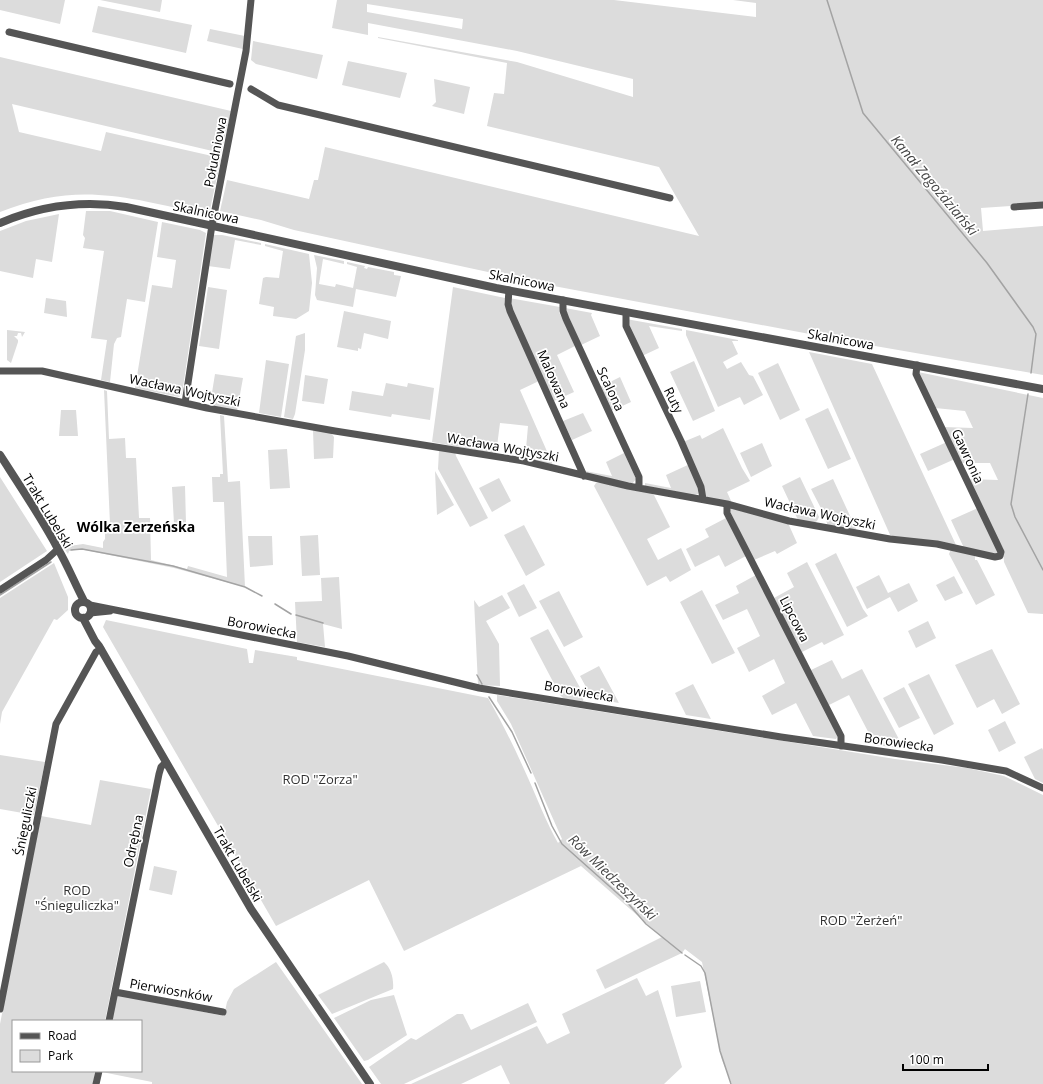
<svg xmlns="http://www.w3.org/2000/svg" width="1043" height="1084" font-family="'Open Sans',sans-serif">
	<style>
		.green { fill: #dcdcdc; fill-rule: evenodd }
		.lines { fill: none; stroke-linecap: round; stroke-linejoin: round }
		.stream { stroke: #a3a3a3; stroke-width: 1.5 }
		.minor { stroke: #555; stroke-width: 7 }
		.tertiary { stroke: #555; stroke-width: 8 }
		.labels { text-anchor: middle; dominant-baseline: central; stroke-width: 3.5; stroke-linejoin: round; paint-order: stroke }
		.street-label { font-size: 13px; fill: #000; stroke: #fff }
		.park-label { font-size: 13px; fill: #333; stroke: #fff }
		.water-label { font-size: 14px; font-style: italic; fill: #444; stroke: #fff }
		.neighbourhood-label { font-size: 14px; font-weight: bold; fill: #000; stroke: #fff }
	</style>
	<rect width="100%" height="100%" fill="#fff"/>
	<!-- green -->
	<path class="green" d="M0 0H65L60 24 0 10Z
		M100 0H162L160 12Z
		M337 0H614L756 17V3L733 0H1043V204L981 208 983 231 1043 226V375L852 342 543 284 294 230 261 220 220 211 227 180 309 199 314 180H318L325 147 699 236 659 167 487 126 494 93 504 94 507 63 378 38V37L517 62 633 97V79L517 51 368 23V35L332 28ZM367 4 463 19 462 29 367 12Z
		M98 6 192 25 186 53 92 32Z
		M210 29 245 36 243 49 207 41Z
		M253 41 323 55 317 79 256 64 251 60Z
		M0 57 231 111 221 153 12 104 19 132 101 151 106 132 221 158 210 210 204 213H199C123 196 75 182 0 212Z
		M348 61 407 73 400 98 342 85Z
		M434 79 470 87 464 114 432 106 436 102Z
		M86 211H110L158 222 145 302 127 299 121 337 117 338 114 344 110 382 101 380 107 340 91 338 104 251 83 248 85 238 83 235Z
		M59 214 52 262 36 259 33 278 0 271V231L26 221Z
		M162 222 200 230 206 233 182 394 179 397 135 388 152 285 172 288 176 260 157 257Z
		M213 235H222L261 243V245L235 240 230 269 208 266Z
		M265 244 309 254 312 283 309 311 296 319 273 316 274 307 259 304 263 278 266 277 279 278 283 251 265 246Z
		M314 255 344 261V264L323 259 319 284 335 287 336 284 353 288 357 267 347 264V262L365 266 364 268 367 269 368 267 394 272V275L401 276 396 297 356 289 353 307 317 300 315 295 317 268Z
		M208 287 227 290 219 349 199 346Z
		M453 287 505 298 504 303 539 381 520 390 553 465 525 460 528 426 500 423 496 454 432 442Z
		M46 298 66 301 67 317 44 313Z
		M509 298 560 307 559 312 575 346 557 355 574 392 554 401 512 310Z
		M565 308 592 313 591 315 600 336 581 345Z
		M344 311 391 321 388 339 364 333 361 349 358 348V351L337 347Z
		M626 319 682 329V331L649 326 659 348 642 356Z
		M7 330 25 332 22 337 21 333H18L17 336H14L18 340V342L11 363 7 360Z
		M686 330 738 340V341H732L738 354 723 362 727 369 741 362 749 375 753 376 763 395 744 405 740 397 718 407 686 335Z
		M305 333V350L295 414 293 419 284 417 296 336Z
		M809 352 872 364 956 545 891 537Z
		M266 360 289 364 281 417 259 413Z
		M694 361 715 411 693 421 670 372Z
		M778 363 800 410 780 420 758 373Z
		M918 372 1043 398V614L1028 613 1004 562 1003 548 992 530 968 479 998 480 990 463H960L943 427 973 428 965 411 935 408Z
		M215 374 243 378 237 411 210 405Z
		M305 375 328 379 324 404 302 401Z
		M620 377 631 402 611 411 600 387Z
		M386 383 407 387 408 383 434 388 430 420 392 414 391 417 349 410 352 391 383 396Z
		M104 390 107 391 109 439 125 438 126 458H136L139 518H150L151 560 187 569 188 566 227 577 224 502H213L212 477H220V474H223L220 415 224 416 228 482 240 481 245 587 174 568 80 549 69 551 68 554 63 547 83 544 103 548V542L105 539V524H110Z
		M828 408 851 459 828 469 805 419Z
		M61 410H76L78 436H59Z
		M583 413 592 431 572 440 563 421Z
		M723 428 742 468 750 481 727 492 732 503 707 498 683 442 700 435 702 439Z
		M313 430 331 433 334 437 333 458 314 459Z
		M947 442 955 459 928 471 920 454Z
		M762 443 772 466 751 477 740 453Z
		M287 449 290 488 270 489 268 450Z
		M439 450 455 452 456 456 488 518 470 527 438 469Z
		M624 453 636 479 632 484 588 475 585 471 612 476 606 462Z
		M690 464 699 490 698 494 693 495 645 486V483L671 488 666 475Z
		M435 471 454 505 437 515Z
		M0 477 47 551 0 582Z
		M800 477 819 517 817 521 812 524 798 520 782 486Z
		M499 478 511 501 492 512 479 488Z
		M833 479 857 531 828 527 825 516 811 489Z
		M601 482 649 492 654 495 670 527 647 539 658 560 681 548 691 570 670 582 666 576 647 586 594 486 596 483Z
		M185 486 186 523 174 524 172 487Z
		M732 508 788 523 797 543 777 554 775 551 754 560 731 513 730 510Z
		M978 508 998 552 997 554 964 548 951 520Z
		M726 518 746 556 725 567 719 555 695 567 686 549 709 537 705 529Z
		M524 525 545 565 526 576 504 535Z
		M318 535 320 575 302 576 300 536Z
		M248 536H272L273 565 250 567Z
		M951 549 975 554V560H977L995 595 976 605 949 554Z
		M836 553 863 609 868 616 847 627 815 564Z
		M807 562 844 635 824 645 822 642 802 652 774 598 794 587 787 573Z
		M54 563 68 597V610L57 620 54 619 2 712 0 724V598Z
		M756 575 838 736 836 739 813 736 796 703 772 715 762 696 785 683 774 659 749 672 737 648 760 636 747 609 723 620 715 605 739 593 736 586Z
		M879 575 888 593 909 583 918 601 898 612 890 597 867 609 856 587Z
		M954 576 963 593 945 601 936 585Z
		M339 577 342 629 323 624 325 647 297 642 295 602 322 601 321 578Z
		M524 584 537 608 519 617 507 593Z
		M702 590 735 653 712 664 680 602Z
		M559 591 583 637 564 647 539 601Z
		M502 595 510 608 486 621 499 644 500 686 478 685 474 600 479 607Z
		M106 620 247 649 249 663H253L255 650 297 657V660L488 698C503 724 516 751 528 778 538 800 546 822 558 843L562 839 511 724 497 701V695L895 759 967 768 1004 776 1043 795V1084H732L722 1060 702 962 685 949 682 953 605 989 596 970 662 937 581 866 404 951 369 880 276 926 103 627Z
		M928 621 936 638 916 648 908 631Z
		M548 629 584 695 583 701 564 699 560 695 530 638Z
		M992 649 1020 704 1002 714 994 699 977 708 955 665Z
		M832 660 842 679 862 669 902 745 899 748 875 745 849 695 829 705 811 670Z
		M599 666 619 703 592 698 580 676Z
		M929 674 954 724 934 735 908 684Z
		M693 684 711 719 686 715 675 693Z
		M904 687 920 718 899 728 883 698Z
		M1005 721 1016 743 999 752 988 730Z
		M1042 748 1043 750V783L1035 779 1024 757Z
		M0 755 45 762 34 815 0 809Z
		M100 780 151 789 105 1021H13V1071H95L93 1084H0V1024L41 816 91 825Z
		M154 866 177 871 172 895 149 890Z
		M276 962 362 1084H152V1082L102 1072 141 1071V1021H112L117 995 224 1016 227 1002 234 989Z
		M384 962C391 968 394 979 393 989L332 1014 318 995Z
		M637 978 646 996 658 990 682 1067 664 1084H510L501 1065 461 1084H411L537 1026 547 1044 570 1033 562 1014Z
		M700 981 706 1012 676 1017 671 986Z
		M394 995 407 1035 368 1060 364 1061 334 1018 371 1000Z
		M528 1003 537 1022 404 1084H381L369 1067 411 1038 416 1040 457 1014H463L471 1030Z"/>
	<g class="lines">
		<!-- stream -->
		<path class="stream" d="M827 0 863 113 987 263 1033 327 1036 334 1031 373
			M1028 394 1011 504 1015 517 1043 570
			M71 550 82 549 173 566 245 587 262 596
			M0 595 51 562
			M275 604 291 614
			M296 615 323 623
			M477 675 482 684
			M489 697 512 732 531 773
			M535 783 552 826 562 844 626 901 646 924 682 953
			M685 955 701 966 705 973 720 1051 731 1084"/>
		<!-- minor -->
		<path class="minor" d="M9 32 230 84
			M251 89 278 105 670 198
			M1014 207 1043 205
			M509 290 508 304 510 311 584 476
			M563 300V311L566 319 639 477V488
			M626 312V326L681 441 701 487 703 499
			M0 371H42L207 408 335 431 524 461 628 486 727 504 789 521 890 539 937 544 995 557 1000 556 1001 552 916 374 917 365
			M185 403 212 225 246 51 251 0
			M727 504V513L841 736V746
			M0 590 46 560 58 549
			M90 605 348 656 479 688 781 737 942 760 1006 771 1043 788
			M90 613 110 611
			M115 992 223 1012
			M0 1009 56 724 96 652 101 649
			M109 1021 159 774 161 767 166 762
			M96 1084 99 1071"/>
		<!-- tertiary -->
		<path class="tertiary" d="M0 223C40 206 83 200 126 207L496 288 1043 389
			M0 455C20 486 41 517 58 549 68 566 75 584 84 601
			M75 610a8 8 0 1 1 16 0a8 8 0 1 1-16 0Z
			M83 618 95 641 99 646 251 909 370 1084"/>
	</g>
	<g class="labels">
		<!-- street labels -->
		<g class="street-label">
			<text transform="translate(215 152) rotate(-79)">Południowa</text>
			<text transform="translate(206 212) rotate(12)">Skalnicowa</text>
			<text transform="translate(522 280) rotate(11)">Skalnicowa</text>
			<text transform="translate(841 339) rotate(10)">Skalnicowa</text>
			<text transform="translate(554 379) rotate(66)">Malowana</text>
			<text transform="translate(611 389) rotate(65)">Scalona</text>
			<text transform="translate(185 390) rotate(12)">Wacława Wojtyszki</text>
			<text transform="translate(674 400) rotate(64)">Ruty</text>
			<text transform="translate(503 447) rotate(10)">Wacława Wojtyszki</text>
			<text transform="translate(968 456) rotate(65)">Gawronia</text>
			<text transform="translate(48 511) rotate(59)">Trakt Lubelski</text>
			<text transform="translate(820 513) rotate(12)">Wacława Wojtyszki</text>
			<text transform="translate(795 619) rotate(63)">Lipcowa</text>
			<text transform="translate(262 627) rotate(11)">Borowiecka</text>
			<text transform="translate(579 691) rotate(10)">Borowiecka</text>
			<text transform="translate(899 742) rotate(8)">Borowiecka</text>
			<text transform="translate(25 821) rotate(-79)">Śnieguliczki</text>
			<text transform="translate(133 841) rotate(-78)">Odrębna</text>
			<text transform="translate(238 864) rotate(60)">Trakt Lubelski</text>
			<text transform="translate(171 990) rotate(10)">Pierwiosnków</text>
		</g>
		<!-- park labels -->
		<g class="park-label">
			<text x="320" y="779">ROD "Zorza"</text>
			<text x="77" y="890">ROD<tspan x="77" dy="15">"Śnieguliczka"</tspan></text>
			<text x="861" y="920">ROD "Żerżeń"</text>
		</g>
		<!-- water labels -->
		<g class="water-label">
			<text transform="translate(935 185) rotate(50)">Kanał Zagoździański</text>
			<text transform="translate(613 877) rotate(44)">Rów Miedzeszyński</text>
		</g>
		<!-- neighbourhood labels -->
		<g class="neighbourhood-label">
			<text x="136" y="526">Wólka Zerzeńska</text>
		</g>
	</g>
	<!-- legend -->
	<rect x="12" y="1020" width="130" height="52" fill="#ffffff" stroke="#999999"/>
	<rect x="20" y="1033" width="20" height="6" fill="#555555" stroke="#999999"/>
	<text x="48" y="1040" font-size="12" fill="#000000">Road</text>
	<rect x="20" y="1050" width="20" height="12" fill="#dcdcdc" stroke="#999999"/>
	<text x="48" y="1060" font-size="12" fill="#000000">Park</text>
	<!-- scale -->
	<path d="M903 1064v6h85v-6" fill="none" stroke="#000000" stroke-width="2"/>
	<text x="909" y="1064" font-size="12" fill="#000000" stroke="#ffffff" stroke-width="3" paint-order="stroke">100 m</text>
</svg>
